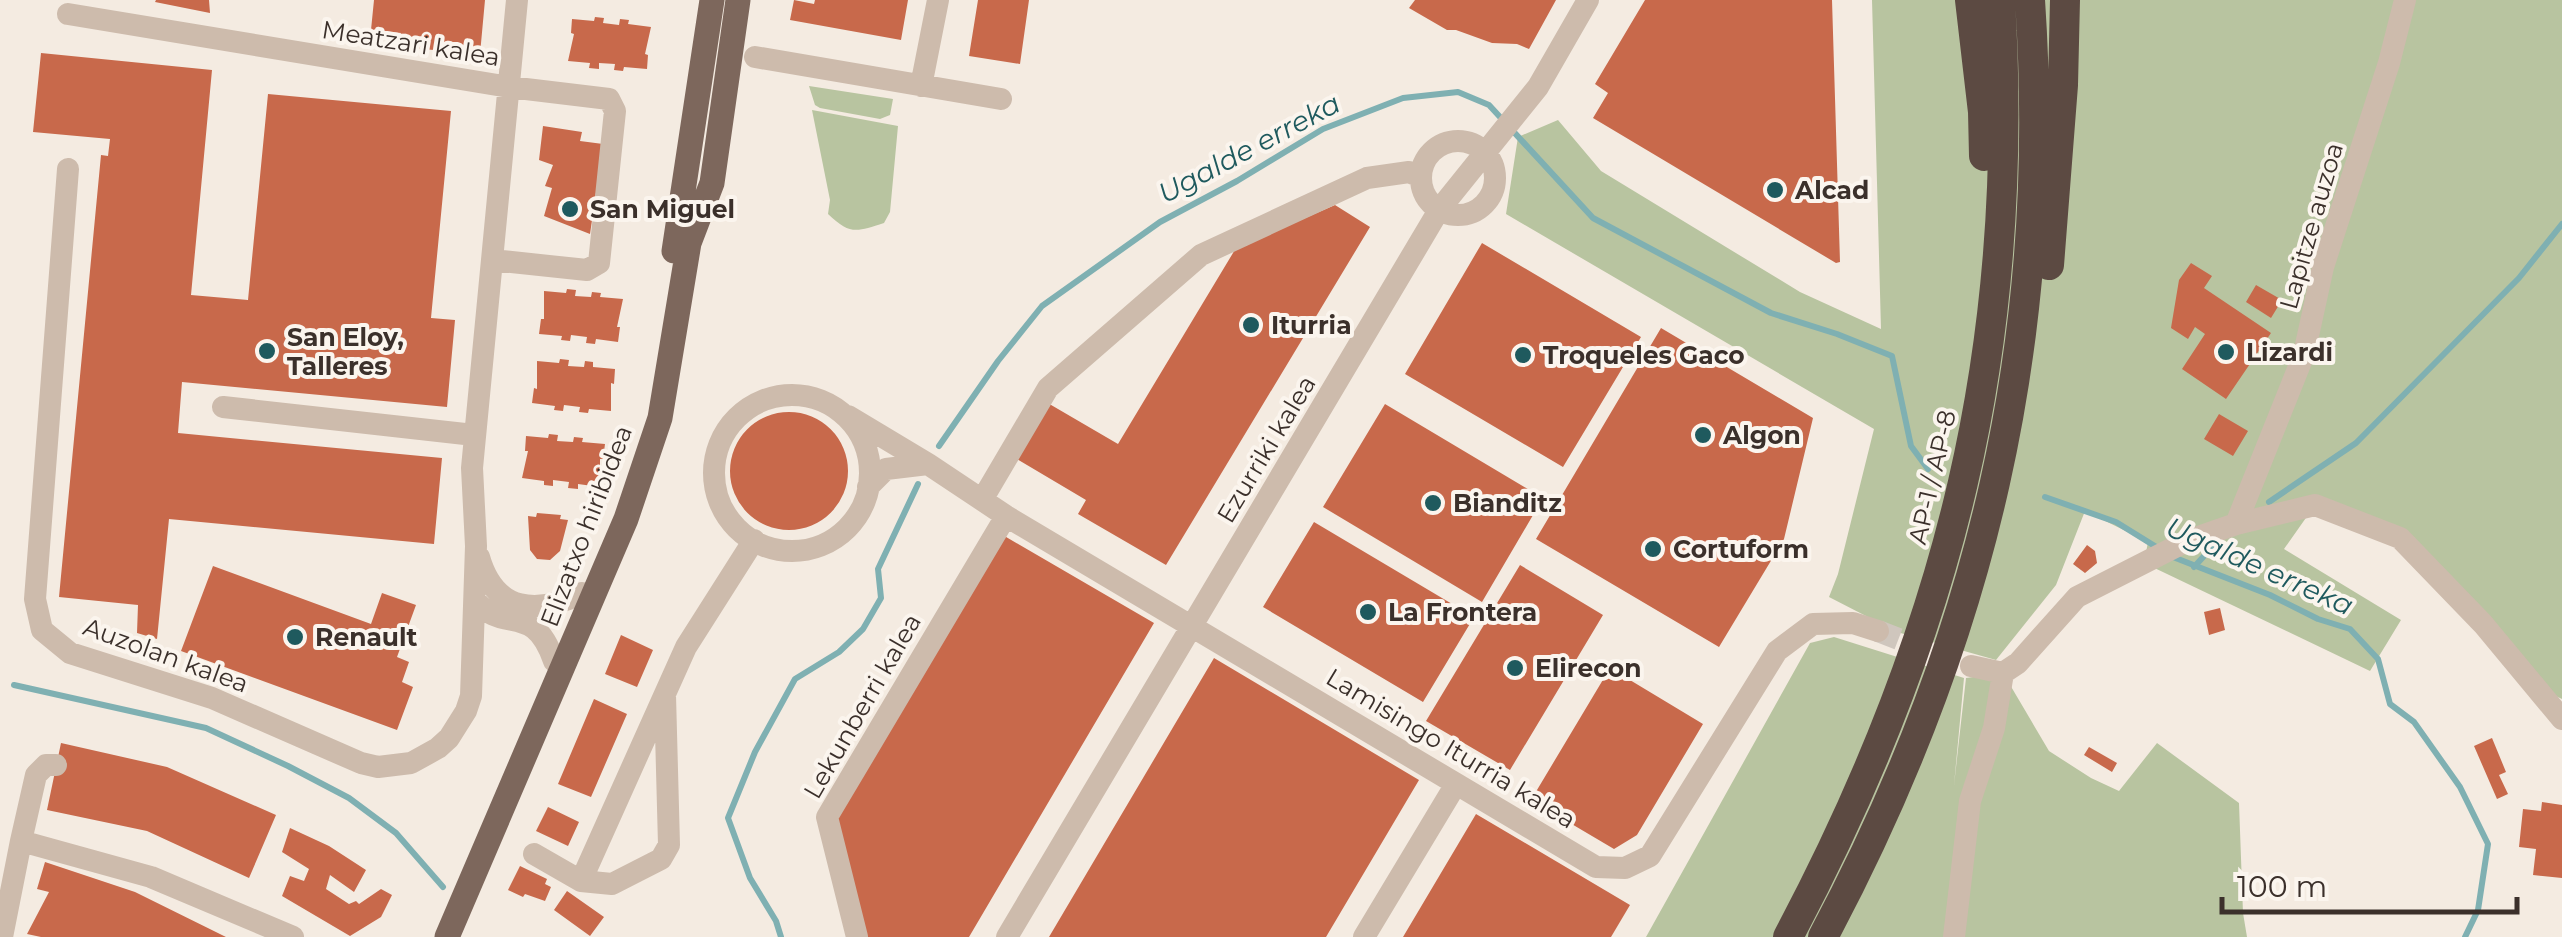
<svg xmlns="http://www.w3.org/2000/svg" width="2562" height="937" font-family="Montserrat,sans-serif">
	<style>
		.green { fill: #b8c4a0 }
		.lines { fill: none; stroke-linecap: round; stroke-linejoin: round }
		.stream { stroke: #7fb0b2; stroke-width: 6 }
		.building { fill: #c8694b }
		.minor-tunnel { stroke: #cfc6bd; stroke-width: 22; stroke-dasharray: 22 11; stroke-linecap: butt }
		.minor { stroke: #cdbbac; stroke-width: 22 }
		.major { stroke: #7d675c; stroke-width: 25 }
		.highway { stroke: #5c4a42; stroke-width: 30 }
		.poi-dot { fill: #1f5a5e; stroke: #fbf5ee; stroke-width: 4 }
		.labels { text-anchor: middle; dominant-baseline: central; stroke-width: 8; stroke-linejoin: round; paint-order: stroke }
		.street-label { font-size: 25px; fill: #3b302b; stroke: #fbf5ee }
		.poi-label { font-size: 25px; font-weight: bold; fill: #3b302b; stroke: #fbf5ee; text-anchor: start }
		.water-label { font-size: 28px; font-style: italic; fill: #1f5a5e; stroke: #fbf5ee }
	</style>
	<rect width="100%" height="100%" fill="#f4ebe1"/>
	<!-- green -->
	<path class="green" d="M1872 0H2562V699L2534 686 2400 538 2315 505 2284 549 2401 620 2370 671 2144 563 2148 542 2085 511 2056 585 1996 660 1897 632 1829 597 1838 574 1874 429 1506 214 1518 137 1558 120 1601 171 1800 292 1881 329Z
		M809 86 893 99 890 115 880 119 820 108 815 105Z
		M812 110 898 126 890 212 884 223C856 232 850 235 828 214L830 200Z
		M1834 637 1964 678 1954 785 1966 678 2003 673 2049 751 2091 778 2119 791 2157 743 2239 803 2243 913 2247 937H1646L1810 643Z"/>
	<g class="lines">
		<!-- stream -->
		<path class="stream" d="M939 446 998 361 1042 306 1160 222 1237 181 1323 129 1403 98 1458 92 1489 105 1593 218 1771 313 1837 334 1892 356 1911 446 1928 469
			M2045 497 2116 522 2158 548
			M2269 502 2356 443 2519 278 2562 224
			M2173 557 2270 595 2318 619 2350 629 2378 659 2390 704 2414 722 2460 787 2488 844 2478 910 2465 937
			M2194 567 2215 544
			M14 685 206 728 288 766 349 798 396 833 443 887
			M781 937 776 921 750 878 728 818 755 752 795 679 839 652 863 629 881 598 878 569 918 484"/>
	</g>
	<!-- building -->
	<path class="building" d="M156 0H209L210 13 155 2Z
		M374 0H485L480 54 399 47 401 33 371 30Z
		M794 0 814 4 815 0H908L901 40 790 20Z
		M978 0H1029L1020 64 969 56Z
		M1415 0H1556L1529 49 1517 44 1492 43 1456 30H1447L1409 8Z
		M1645 0H1832L1840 262 1836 263 1593 118 1608 93 1595 84Z
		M595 17 604 18 603 23 619 25 620 19 629 20 628 24 651 27 645 54 648 55 647 69 624 67 623 71 614 70 615 64 599 63V69L589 68 590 63 568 61 574 34 571 33 572 19 594 21Z
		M41 53 212 70 191 295 248 300 268 94 451 111 431 318 455 320 447 407 182 382 178 433 442 458 434 544 169 519 157 639 137 633 138 605 59 597 101 155 108 156 110 139 33 132Z
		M543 126 582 132 580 141 603 144 590 234 544 216 552 188 545 186 553 165 539 160Z
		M1335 205 1370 227 1166 565 1078 514 1086 500 1012 456 1046 402 1118 444 1236 248Z
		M1482 243 1641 337 1563 467 1405 374Z
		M2191 263 2212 276 2204 288 2271 333 2226 399 2182 369 2205 334 2195 327 2188 339 2171 328 2179 280Z
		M2256 285 2282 300 2271 318 2246 302Z
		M567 289 576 290 575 296 591 297 592 292 601 293 600 297 623 299 617 327H620L618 342 596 339 595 344 586 343 587 337 571 335 570 341 561 340 562 336 539 334 541 319H544V291L566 293Z
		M1661 328 1813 418 1784 539 1719 647 1536 539Z
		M560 359 569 360 568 366 584 367 585 361 593 362V367L615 369 614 384 611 383V411L589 409 588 413 579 412 580 407 564 405 563 411 554 410 555 406 532 403 534 388 537 389V361L559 363Z
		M1385 404 1543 498 1482 602 1323 507Z
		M730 471a59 59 0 1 1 118 0a59 59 0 1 1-118 0Z
		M2219 414 2248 431 2233 456 2204 439Z
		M549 434 558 435 557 441 573 442 574 437 583 438 582 442 605 444 603 459H600V487L578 484V489L568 488 569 482 553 480V486L544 485V481L522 478 528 451H525L526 436 548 438Z
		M537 513 561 515 560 519 568 520 560 551 550 560 537 559 530 550 528 516 536 517Z
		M1314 522 1474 617 1423 702 1263 607Z
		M1001 534 1154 623 969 937H864L833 819Z
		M2087 545 2095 551 2097 563 2085 573 2073 564Z
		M1520 565 1603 615 1510 770 1426 721Z
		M213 566 371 624 382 593 416 605 397 657 409 662 402 682 413 687 397 730 181 651Z
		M2220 608 2225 630 2209 635 2204 612Z
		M621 635 653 650 637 687 605 674Z
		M1214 658 1419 780 1326 937H1049Z
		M1610 668 1703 724 1637 835 1614 849 1531 800Z
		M594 699 627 714 591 797 558 784Z
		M2492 738 2506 772 2499 775 2508 794 2497 799 2474 746Z
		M61 743 167 767 276 815 249 878 147 831 47 810Z
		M2089 747 2117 763 2112 772 2084 755Z
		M2542 802 2562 805V878L2533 875 2536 849 2519 847 2523 809 2541 811Z
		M548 807 579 822 568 846 536 831Z
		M1476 814 1630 905 1611 937H1403Z
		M290 828 329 846 366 870 354 892 330 875 326 889 349 904 356 901 359 904 381 889 392 895 381 917 350 936 282 896 290 876 304 881 309 869 282 852Z
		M45 862 135 892 226 937H41L27 934 49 892 37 889Z
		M520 866 547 879 545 884 551 887 545 901 525 894 523 897 508 890Z
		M567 891 604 917 590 936 554 910Z"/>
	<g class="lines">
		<!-- minor-tunnel -->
		<path class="minor-tunnel" d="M1878 631 1930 651"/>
		<!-- minor -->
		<path class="minor" d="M68 14 509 87 609 99 615 111 599 263 587 270 492 260
			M755 57 1001 99
			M921 86 938 0
			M1421 178a37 37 0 1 1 74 0a37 37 0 1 1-74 0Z
			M68 169 35 599 42 630 70 653 212 698 361 763 378 767 411 763 438 748 449 738 466 711 471 696 476 546 472 468 517 0
			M714 473a78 78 0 1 1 156 0a78 78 0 1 1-156 0Z
			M223 407 474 435
			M848 416 928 464 886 469 868 487
			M928 464 1006 516 1596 867 1625 868 1650 856 1777 651 1813 624 1853 623 1878 631
			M982 500 1048 388 1201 255 1367 178 1409 172 1421 177
			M2236 524 2304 354 2323 267 2389 63 2405 0
			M479 557C495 613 537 615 582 593
			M475 600C504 636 533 600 554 661
			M1971 666 2003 673 2018 663 2077 597 2187 541 2236 524 2315 505 2400 538 2483 624 2562 719
			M665 695 669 845 661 859 612 884 581 881 686 647 754 540
			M21 841 36 775 46 765H56
			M534 854 581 881
			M2 937 21 841 151 877 293 937
			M857 937 827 817 1006 516
			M1007 937 1439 210 1538 87 1588 0
			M1364 937 1456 784
			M1954 937 1970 801 1994 728 2003 673"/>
		<!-- major -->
		<path class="major" d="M674 251 712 0
			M447 937 626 519 660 418 689 243 712 183 738 0"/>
		<!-- highway -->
		<path class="highway" d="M1970 0 1983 112 1984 156
			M2049 265 2063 85 2065 0
			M1788 937C1950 632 2021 346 2000 0
			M1823 937C1982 639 2053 338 2030 0"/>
	</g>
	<!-- markers -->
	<g class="poi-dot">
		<circle cx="1775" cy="190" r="10"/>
		<circle cx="570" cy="209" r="10"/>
		<circle cx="1251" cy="325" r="10"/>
		<circle cx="267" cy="351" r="10"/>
		<circle cx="2226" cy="352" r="10"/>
		<circle cx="1523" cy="355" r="10"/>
		<circle cx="1703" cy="435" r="10"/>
		<circle cx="1433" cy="503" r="10"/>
		<circle cx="1653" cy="549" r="10"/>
		<circle cx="1368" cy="612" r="10"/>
		<circle cx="295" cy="637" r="10"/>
		<circle cx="1515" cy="668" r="10"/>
	</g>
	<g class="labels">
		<!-- street labels -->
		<g class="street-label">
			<text transform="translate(411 43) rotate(9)">Meatzari kalea</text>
			<text transform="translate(2311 226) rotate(-74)">Lapitze auzoa</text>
			<text transform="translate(1266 449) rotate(-59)">Ezurriki kalea</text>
			<text transform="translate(1932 477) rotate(-77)">AP-1 / AP-8</text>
			<text transform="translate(586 526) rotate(-69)">Elizatxo hiribidea</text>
			<text transform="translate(166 655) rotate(20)">Auzolan kalea</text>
			<text transform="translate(862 706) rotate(-60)">Lekunberri kalea</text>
			<text transform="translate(1451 748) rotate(31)">Lamisingo Iturria kalea</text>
		</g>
		<!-- poi labels -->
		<g class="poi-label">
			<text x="1795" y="190">Alcad</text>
			<text x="590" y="209">San Miguel</text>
			<text x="1271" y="325">Iturria</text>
			<text x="287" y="337">San Eloy,<tspan x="287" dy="29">Talleres</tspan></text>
			<text x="2246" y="352">Lizardi</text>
			<text x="1543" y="355">Troqueles Gaco</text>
			<text x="1723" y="435">Algon</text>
			<text x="1453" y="503">Bianditz</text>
			<text x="1673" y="549">Cortuform</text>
			<text x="1388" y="612">La Frontera</text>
			<text x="315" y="637">Renault</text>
			<text x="1535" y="668">Elirecon</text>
		</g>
		<!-- water labels -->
		<g class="water-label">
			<text transform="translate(1249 148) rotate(-28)">Ugalde erreka</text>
			<text transform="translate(2260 566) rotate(24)">Ugalde erreka</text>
		</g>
	</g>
	<!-- scale -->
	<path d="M2222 897v15h295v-15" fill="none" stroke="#3b302b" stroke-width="5"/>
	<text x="2237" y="897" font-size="30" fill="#3b302b" stroke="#fbf5ee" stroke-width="8" paint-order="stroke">100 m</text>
</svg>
